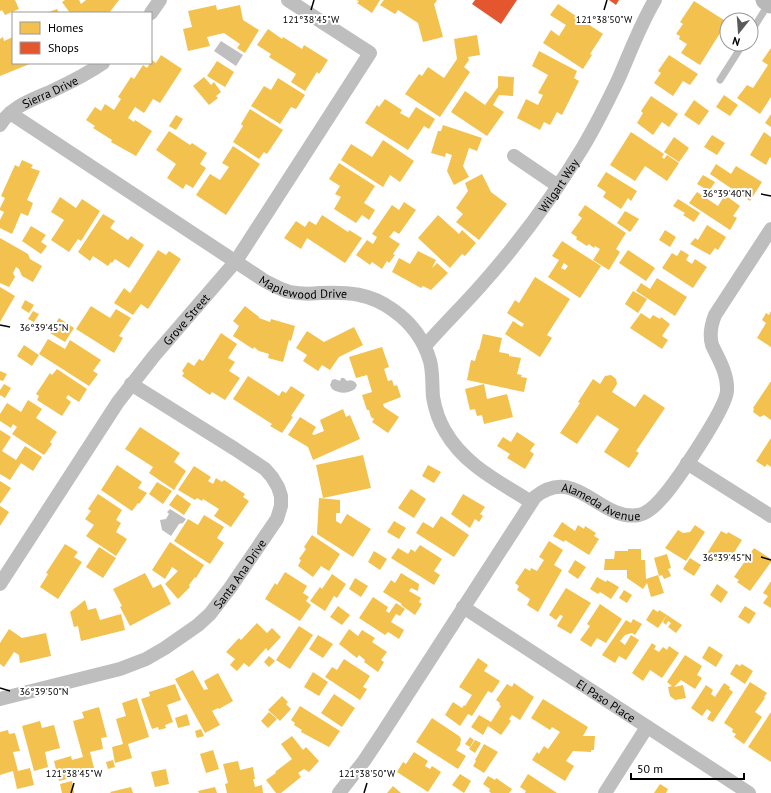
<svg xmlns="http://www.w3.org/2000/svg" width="771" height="793" font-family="'PT Sans',sans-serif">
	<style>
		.water { fill: #bfbfbf }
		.homes { fill: #f2c14e; fill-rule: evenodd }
		.shops { fill: #e4572e }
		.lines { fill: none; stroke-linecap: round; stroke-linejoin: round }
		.lane { stroke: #bebebe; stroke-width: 7 }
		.street { stroke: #bebebe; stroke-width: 14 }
		.secondary { stroke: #b8b8b8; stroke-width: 19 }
		.ticks { fill: none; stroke: #000; stroke-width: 1.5 }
		.labels { text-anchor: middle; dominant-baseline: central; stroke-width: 4; stroke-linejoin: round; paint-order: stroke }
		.street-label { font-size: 12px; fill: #000; stroke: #fff }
		.ticks-label { font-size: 10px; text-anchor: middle; fill: #000; stroke: #fff; stroke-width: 4; stroke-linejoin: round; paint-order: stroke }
	</style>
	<rect width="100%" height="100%" fill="#fff"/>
	<!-- water -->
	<path class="water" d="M221 41 243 55 236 66 214 51Z
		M341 378H344L347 381C351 379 355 381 357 385L355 389C347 394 340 394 332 389L330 385 332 380 335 379 340 381Z
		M170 509 186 519 183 523 179 524 171 536 162 530 160 520 166 519 169 514 167 512Z"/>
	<!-- homes -->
	<path class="homes" d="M0 0H15L19 9 5 15 2 10 0 11Z
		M65 0H79L81 4 86 0H119L109 13H70L62 2Z
		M356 0H380L372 13 357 3 359 1Z
		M384 0H436L437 1 434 4 443 37 423 42 418 23 398 10 395 14 380 5Z
		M694 1 727 22 700 65 681 53 687 44 679 39 680 36 676 34 683 24 680 22Z
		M558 4 603 34 590 54 592 55 583 69 543 43 551 30 559 36 566 25 550 15Z
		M216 5 217 10 240 5 243 20 259 30 245 53 237 48 240 44 224 33 207 37 210 46 188 51 183 29 192 27 188 11Z
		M57 9 59 13H46Z
		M268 29 282 39 283 37 302 49 304 45 328 60 319 74 317 72 305 91 291 82 296 74 269 57 271 54 257 45Z
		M477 35 480 55 468 57 469 60 464 67 470 72 440 117 405 94 419 74 422 76 428 67 444 78 457 59 454 39Z
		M3 37 4 41 13 37V63H32L0 76V39Z
		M771 48V97L760 114 737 98 747 85 753 88 768 65 762 61Z
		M539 51 577 71 574 78 579 81 562 115 557 112 550 125 544 122 540 130 517 118 526 99 538 105 543 95 538 93 548 75 532 66Z
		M161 55 182 69 160 103 153 99 144 113 135 107 128 118 134 122 135 120 152 131 136 156 111 142 112 140 93 128 95 126 86 120 95 107 101 111 105 104 114 110 121 99 118 97 131 77 134 79 143 65 147 68 152 60 156 63Z
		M669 55 698 74 690 85 683 81 673 96 654 83 661 73 658 71Z
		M217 61 234 72 225 87 207 76Z
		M498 76 514 77 513 96 499 95 493 105 504 112 487 136 451 112 465 91 485 105 498 87Z
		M204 77 211 85 214 82 221 92 216 96 218 98 209 105 193 86Z
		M278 78 305 95 296 109 291 107 280 124 251 106 264 86 271 90Z
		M724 95 738 105 730 116 716 107Z
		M651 96 678 114 669 127 662 122 653 135 637 123 643 113 641 111Z
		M385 99 402 110 400 113 409 118 416 107 435 119 429 129 424 126 408 150 365 123 377 105 379 107Z
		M694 100 709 111 699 125 684 115Z
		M250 109 283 130 267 154 264 152 259 159 233 142 243 126 241 124Z
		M771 114V127L765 123Z
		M176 115 183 119 176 130 169 126Z
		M443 125 482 138 477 151 469 148 463 166 469 177 454 185 447 171 452 155 446 153 445 157 431 153 438 131H441Z
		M169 131 190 145 192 143 207 153 200 164 206 168 193 188 186 184 183 189 167 178 176 164 156 150Z
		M631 132 664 154 662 157 664 159 667 155 679 163 667 181 645 166 635 181 610 165Z
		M764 132 771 137V158L770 157 766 165 750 155Z
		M712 135 725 143 717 155 704 147Z
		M674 137 689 148 679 162 664 152Z
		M383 140 414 161 400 182 390 175 383 187 341 160 351 144 372 157Z
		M233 146 260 164 226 215 196 195 210 174 220 180 229 167 222 163Z
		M22 160 33 165 31 168 40 171 27 200 33 203 28 216 21 213 12 234 0 228V220L4 212 0 210V208L5 198 1 196 15 165 19 167Z
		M339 163 375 186 364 203 375 210 369 220 362 215 356 223 334 209 341 197 335 194 340 186 329 179Z
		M716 164 731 174 736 166 762 182 750 201 710 174Z
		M606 172 637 191 631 201 628 198 621 209 603 197 606 192 597 186Z
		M482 174 491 192 507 204 479 240 456 222 463 214 456 208 468 191 465 183Z
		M703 175 715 182 709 191 697 184Z
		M697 192 718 206 725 195 740 206 733 216 737 218 730 230 689 203Z
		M60 197 76 208 82 199 100 211 81 241 78 239 69 252 51 240 64 220 51 212Z
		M678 199 700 213 694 222 683 215 685 213 673 206Z
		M404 202 416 210 399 234 394 231 389 237 400 244 393 254 395 255 389 263 387 261 382 269 372 262 370 265 356 255 367 240 373 244 377 237 372 234 392 205 399 210Z
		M585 205 626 233 616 249 620 252 609 270 593 260 600 249 595 246 594 248 589 244 587 246 576 239 577 237 571 233 582 218 578 215Z
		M625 211 639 219 630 232 617 223Z
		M103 214 115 221 110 228 128 240 131 236 144 245 129 268 115 259 112 263 111 262 108 266 93 256 90 261 78 252Z
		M322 215 348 232 349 230 362 238 345 263 307 238 301 249 284 238 296 221 305 227 309 221 316 225Z
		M438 215 459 234 462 230 476 243 465 256 462 254 450 268 418 238Z
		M707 225 726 237 718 250 715 248 710 255 690 244 695 238 698 240Z
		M31 226 46 235 41 242 47 246 41 254 22 241Z
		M665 230 676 237 670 247 659 240Z
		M0 238 28 254 30 259 42 266 33 282 22 276 19 269 16 267 13 273 15 277 9 287 0 283Z
		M562 241 601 266 580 298 548 277 559 260 552 256ZM564 263 568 266 565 270 561 268Z
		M158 250 166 255 169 251 181 259 148 309 141 304 133 315 114 303 124 288 130 293Z
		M628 250 655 268 646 281 619 263Z
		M681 250 689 255 686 260 692 264 695 259 707 267 693 288 662 268 672 253 677 256Z
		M418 251 436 260 432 268 437 263 448 273 431 290 423 286 421 288 392 272 399 258 410 264Z
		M535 277 570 299 547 335 552 338 540 357 505 334 513 321 522 327 524 324 507 313 515 300 519 303Z
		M657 278 687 297 675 316 636 291 641 283 650 289Z
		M0 287 15 296 0 322Z
		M633 291 647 299 638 313 625 304Z
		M25 300 34 305 29 313 21 308Z
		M91 306 110 318 116 309 131 318 119 336 123 338 114 353 76 329Z
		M245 306 259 317V318L270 322 271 319 295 326 291 341 289 340 283 362 268 358 269 354 259 351 254 347 253 349 233 336 239 326 233 321Z
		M33 311 39 314 34 322 28 319Z
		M771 311V347L757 338 766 323 762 320 766 313 769 315Z
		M641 313 650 319 653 315 660 319 661 317 670 324 662 336 668 340 662 349 630 328Z
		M59 318 74 328 65 342 50 333Z
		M354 327 363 345 339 357 330 370 322 365 318 371 303 361 307 355 296 348 307 331 324 342Z
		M221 333 237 344 228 358 235 362 229 371 240 378 225 400 212 392 210 395 182 376 184 373 182 371 188 362 194 366 199 359 203 361Z
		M483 334 502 338 499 352 509 354V356L521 358 517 374 522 375 521 377 527 378 524 392 467 380 471 360 475 361 478 350H479Z
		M48 339 65 349 70 340 101 360 93 371 98 374 89 386 39 354Z
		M24 345 39 355 32 366 17 356Z
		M382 347 389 367 384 369 388 381 392 380 394 386 397 385 401 397 383 404 384 407 399 417 388 433 372 422 374 419 371 417 369 410H367L362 395 372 392 367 375 356 378 349 357Z
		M57 369 87 389 79 402 68 395 66 398 71 402 62 416 37 400 39 396 36 394 50 373 52 375Z
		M0 371 7 374 3 381 0 380Z
		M611 375 616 379 617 384 612 392 635 407 644 394 665 408 636 451 639 453 629 468 604 452 619 429 597 415 577 444 560 433 580 403 578 402 593 379 600 384 605 376Z
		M248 376 279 396 282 391 286 393 291 386 305 395 291 416 293 417 282 433 270 426 272 424 233 399Z
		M771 381V420L764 415 760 417 753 412 754 409 753 408Z
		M4 384 11 388 5 398 0 395V390Z
		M484 384 487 399 507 394 513 417 484 424 482 415 477 416 475 409 470 410 465 389Z
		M28 400 42 409 36 418 57 432 50 442 52 444 44 455 12 434 17 427 13 424 11 428 0 421V414L7 403 21 412Z
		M343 409 346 417 350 415 360 439 313 460 308 447 288 435 300 417 316 427 312 434 314 435 324 431 320 420Z
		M140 427 180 453 174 462 186 471 174 490 149 473 153 467 125 449Z
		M0 430 11 437 2 451 16 460 25 446 42 457 33 471 21 463 10 480 0 474Z
		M517 432 535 444 530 451 534 454 525 469 507 458 510 454 497 446 503 437 511 442Z
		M771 438V467L767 464 765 467 756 461Z
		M363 455 371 488 323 498 316 465Z
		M117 465 142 482 138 488 147 493 139 504 138 503 132 511 101 490Z
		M428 465 441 472 434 483 422 476Z
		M194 466 211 477 208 481 213 484 216 478 222 482 224 480 245 494 243 497 249 501 231 527 214 516 219 509 203 499 202 501 197 498 195 500 178 490Z
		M0 481 11 488 0 504Z
		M157 482 172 491 163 504 149 494Z
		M411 489 426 499 414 518 398 508Z
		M98 494 122 510 116 520 121 523 116 532 127 539 116 556 86 536 94 525 85 519 91 511 88 509Z
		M177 494 191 504 184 515 169 505Z
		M463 494 485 507 480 514 483 516 479 522 475 519 470 528 451 514Z
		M319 498 340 500V513H336V521L341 524 347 514 371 529 353 557 317 534Z
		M0 506 9 512 0 526Z
		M204 515 224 527 217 538 224 543 210 564 174 541 188 519 198 525Z
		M441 516 469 535 454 557 416 533 423 522 433 528Z
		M394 521 406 528 399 539 387 532Z
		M562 522 575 531 578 525 584 529 585 526 596 533 594 536 599 539 589 555 565 540 564 542 553 536Z
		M695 525 705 532 686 561 665 548 678 530 683 533 690 532Z
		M721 531 727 534 728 532 742 540 728 562 721 558 718 562 706 555Z
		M312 535 340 554 329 571 321 566 313 577 298 566 301 560 299 559 306 549 304 547Z
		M549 541 563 550 554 565 562 570 538 612 527 605 530 599 517 590 519 586 515 583 525 568 530 571 531 568 537 571 544 560 539 557Z
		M170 542 204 565 196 578 195 577 189 585 190 587 178 599 165 584 178 571 172 567 165 579 152 570Z
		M65 544 78 552 74 557 82 562 58 599 40 587 48 574 46 573Z
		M420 545 442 559 434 571 440 575 434 585 391 558 398 548 408 554 411 549 415 552Z
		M99 547 116 558 103 578 86 567Z
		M754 548 771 559V562L750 591 737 582 739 580 734 577Z
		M628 549H641V560H645L646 579 658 575 664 593 651 597 647 583 643 589 627 578V570H604L605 559H614L615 551H628Z
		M374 551 387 559 380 570 368 562Z
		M667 554 671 568 668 569 671 576 664 579 662 575 659 576 654 558Z
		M690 558 701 565 694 576 683 569Z
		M575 560 586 567 578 579 568 572Z
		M285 572 307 586 303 593 309 597 306 601 311 605 300 621 265 599 275 583 277 585Z
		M145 573 153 588 161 584 171 604 130 626 120 607 122 606 113 589Z
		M401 573 419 584 418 591 411 588 409 591 421 598 419 602 422 604 415 615 401 605 402 604 383 592 391 580 395 583Z
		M332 574 346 584 337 598 334 596 325 611 310 601 320 587 322 589Z
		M597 577 606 582 607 580 619 587 611 599 600 592 598 594 590 589Z
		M355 578 368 586 361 597 349 589Z
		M771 581V608L763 603 768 596 763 593Z
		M717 584 728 592 721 603 710 595Z
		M566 588 591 603 571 634 557 626 563 616 560 615 556 620 549 615Z
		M624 590 632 595 627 603 619 598Z
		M373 597 388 607 386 611 389 613 396 603 405 609 400 616 396 614 391 622 404 630 399 639 388 632 385 635 359 618Z
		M85 600 88 610 96 608 100 620 121 614 125 630 81 641 78 626 74 627 70 612Z
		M600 604 622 619 606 643 597 638 591 647 580 640 590 626 587 624Z
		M338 606 350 615 342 625 330 617Z
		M745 606 756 613 749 624 738 617Z
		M653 609 658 612 659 610 667 615 658 628 646 620Z
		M667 615 682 625 676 633 668 627 671 623 668 621 666 625 663 622Z
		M633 619 642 624 635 635 632 633 625 635 620 641 625 645 631 635 639 640 626 660 619 656 615 663 602 655 626 620 631 623Z
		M257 623 267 633 272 628 281 637 268 651 266 648 249 667 244 663 237 671 230 665 235 659 226 652 239 638 241 640Z
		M299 626 313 635 290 669 276 660Z
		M9 629 22 638 46 633 51 656 20 663 19 655 14 652 4 667 0 664V643Z
		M349 629 358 636 362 630 375 638 372 642 387 652 381 660 384 662 378 672 364 662 365 660 359 655 357 658 339 644Z
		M318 635 333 644 323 658 309 649Z
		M652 643 656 646 654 649 659 652 663 647 667 650 669 646 679 653 662 678 650 670 643 681 632 673Z
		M709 646 723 655 716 667 702 658Z
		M685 655 702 666 697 675 702 678 695 689 681 680 674 687 683 685 686 698 675 700 670 696 668 687 672 686 667 682Z
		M269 656 275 661 269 667 264 662Z
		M478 658 488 665 484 671 500 681 492 693 488 691 472 716 468 714 460 726 445 715 453 702 462 708 464 705 465 706 472 695 459 687Z
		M344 659 370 676 363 687 367 689 360 700 325 677 332 667 337 670Z
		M736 664 740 666 742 664 753 671 745 684 730 674Z
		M193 670 204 690 208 689 204 681 218 673 233 701 219 709 218 708 212 711 220 725 205 733 175 679Z
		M313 672 328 682 319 696 304 687Z
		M750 682 767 693 764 697 765 698 755 712 762 717 744 744 734 737 736 734 732 732 733 729 724 723Z
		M514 683 534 697 520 720 512 715 509 719 511 721 501 735 488 726 483 735 471 727 479 715 491 722 501 706 499 704 500 703 496 700 507 684 512 687Z
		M724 683 730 687 729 689 733 692 713 722 707 719 711 712 707 709 702 716 691 708 706 685 713 690 711 694 715 697Z
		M175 684 181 700 167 705 173 722 165 725 166 728 159 730 158 727 152 729 141 699 150 696 149 692Z
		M334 694 355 708 342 727 321 713Z
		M282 696 288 702 286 704 291 709 280 721 268 710Z
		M137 698 149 737 128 744 132 758 115 763 112 747 123 744 116 719 126 716 122 703Z
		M543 699 588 727 583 736H595L594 750H591V752L573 751 566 761 574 766 565 781 532 760 537 752 539 754 544 746 548 749 560 732 552 727 550 730 531 718Z
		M300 706 340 731 329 747 301 732 302 730 294 725 295 723 291 720Z
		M99 707 107 737 101 738 103 749 90 752 95 772 59 781 54 761 71 756 72 760 83 757 73 721 84 718 82 712Z
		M269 712 277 719 268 728 261 721Z
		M771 712V762L748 747Z
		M187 714 190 725 178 728 175 718Z
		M432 718 459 736 461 739 460 745 456 750 466 756 458 769 416 742Z
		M40 721 42 728 54 725 60 748 45 752 48 767 34 771 22 726Z
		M201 729 204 736 197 738 195 731Z
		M8 730 9 734 15 733 20 751 13 752 18 771 30 768 34 785 17 789 13 771 0 775V732Z
		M292 736 303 750 306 747 319 761 309 772 304 769 298 773 301 777 281 793H276L266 780 276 773 275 772 292 759 281 744Z
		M470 737 474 740 470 747 465 744Z
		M475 740 481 743 475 753 469 749Z
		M484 744 498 752 484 773 473 766 476 761 475 760Z
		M213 750 219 769 206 773 200 754Z
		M414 752 428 761 425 766 430 769 432 766 441 772 428 792 397 772 403 762 406 764Z
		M113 760 115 767 108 769 106 762Z
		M238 761 240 770 253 767 255 779H253L255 787 262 785 263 793H227L225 784 228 783 223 764Z
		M166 769 169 784 155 787 151 772Z
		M460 774 471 781 464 793 452 785Z
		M528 774 557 793H525L526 791 520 787Z
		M488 776 495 780 496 778 512 789 509 793H491L489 791 490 789 483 784Z
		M72 781 74 793H62L60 784Z
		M660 784 668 789 666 793H654Z
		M393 786 401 793H387Z
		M131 787 133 793H111L110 792Z
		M215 787 217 793H199L198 791Z"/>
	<!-- shops -->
	<path class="shops" d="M475 0H517L501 24 472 4Z
		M609 0H619L616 5Z"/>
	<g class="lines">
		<!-- lane -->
		<path class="lane" d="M751 32 769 3
			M720 80 743 44"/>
		<!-- street -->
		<g class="street">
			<path d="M151 13 160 0"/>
			<path id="s1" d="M10 113 265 281C273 285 281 290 290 292 300 294 310 294 320 293 348 292 370 293 393 310 410 322 424 340 430 361 433 372 432 385 433 397 435 409 439 421 445 431 464 465 500 482 531 502"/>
			<path id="s2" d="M0 125C12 105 35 99 54 90 71 82 87 74 103 63"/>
			<path d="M514 156 558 186"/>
			<path id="s3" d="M425 346C444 324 465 304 484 282 521 240 554 195 583 147 596 125 607 103 618 80 630 53 640 25 655 0"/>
			<path d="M687 463 771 516"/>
			<path id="s4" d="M0 584 118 402 154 356 236 261 370 53 288 0"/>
			<path id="s5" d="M463 607 749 793"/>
			<path id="s6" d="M0 699 120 669 146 659 165 648 198 625 210 614 230 588 277 519 281 506V496L278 487 272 477 265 469 235 449 131 384"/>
			<path id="s7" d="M339 793 364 761 380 737 535 497C576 464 600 522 639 515 647 513 655 506 661 499 675 484 726 409 727 391 728 374 719 360 712 345 709 334 711 325 715 315L771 229"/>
			<path d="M605 793 647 727"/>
		</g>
		<!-- secondary -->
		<path class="secondary" d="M765 0 771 4"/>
	</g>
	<!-- ticks -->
	<path class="ticks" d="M311 10 314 0M604 10 607 0M761 194 771 196M0 325 10 327M761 557 771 560M0 688 10 691M71 793 74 783M364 793 367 783"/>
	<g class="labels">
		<!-- street labels -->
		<g class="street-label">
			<text stroke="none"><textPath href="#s2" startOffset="61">Sierra Drive</textPath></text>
			<text stroke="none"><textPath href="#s3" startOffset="209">Wilgart Way</textPath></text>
			<text stroke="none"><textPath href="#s1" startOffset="345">Maplewood Drive</textPath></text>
			<text stroke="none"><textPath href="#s4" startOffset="324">Grove Street</textPath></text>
			<text stroke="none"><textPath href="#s7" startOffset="427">Alameda Avenue</textPath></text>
			<text stroke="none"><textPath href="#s6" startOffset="280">Santa Ana Drive</textPath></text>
			<text stroke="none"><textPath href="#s5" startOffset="171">El Paso Place</textPath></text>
		</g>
	</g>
	<g class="ticks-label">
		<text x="311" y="23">121°38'45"W</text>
		<text x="604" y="23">121°38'50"W</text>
		<text x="727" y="197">36°39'40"N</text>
		<text x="44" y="331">36°39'45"N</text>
		<text x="727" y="561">36°39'45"N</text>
		<text x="44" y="695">36°39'50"N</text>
		<text x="74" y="777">121°38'45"W</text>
		<text x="367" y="777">121°38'50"W</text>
	</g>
	<!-- legend -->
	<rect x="12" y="12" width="140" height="52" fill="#ffffff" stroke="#999999"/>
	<rect x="20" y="22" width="20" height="12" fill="#f2c14e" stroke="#999999"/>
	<text x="48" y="32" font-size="12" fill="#000000">Homes</text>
	<rect x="20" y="42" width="20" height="12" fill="#e4572e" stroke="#999999"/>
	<text x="48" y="52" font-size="12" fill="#000000">Shops</text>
	<!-- north arrow -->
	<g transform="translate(739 32) rotate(197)"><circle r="19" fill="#ffffff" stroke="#999999"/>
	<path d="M0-3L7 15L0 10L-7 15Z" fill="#595959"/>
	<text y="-6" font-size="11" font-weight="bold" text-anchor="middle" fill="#000000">N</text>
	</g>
	<!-- scale -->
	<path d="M631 773v6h113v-6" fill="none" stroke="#000000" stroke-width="2"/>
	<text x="637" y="773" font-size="12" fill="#000000" stroke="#ffffff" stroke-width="3" paint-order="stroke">50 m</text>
</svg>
